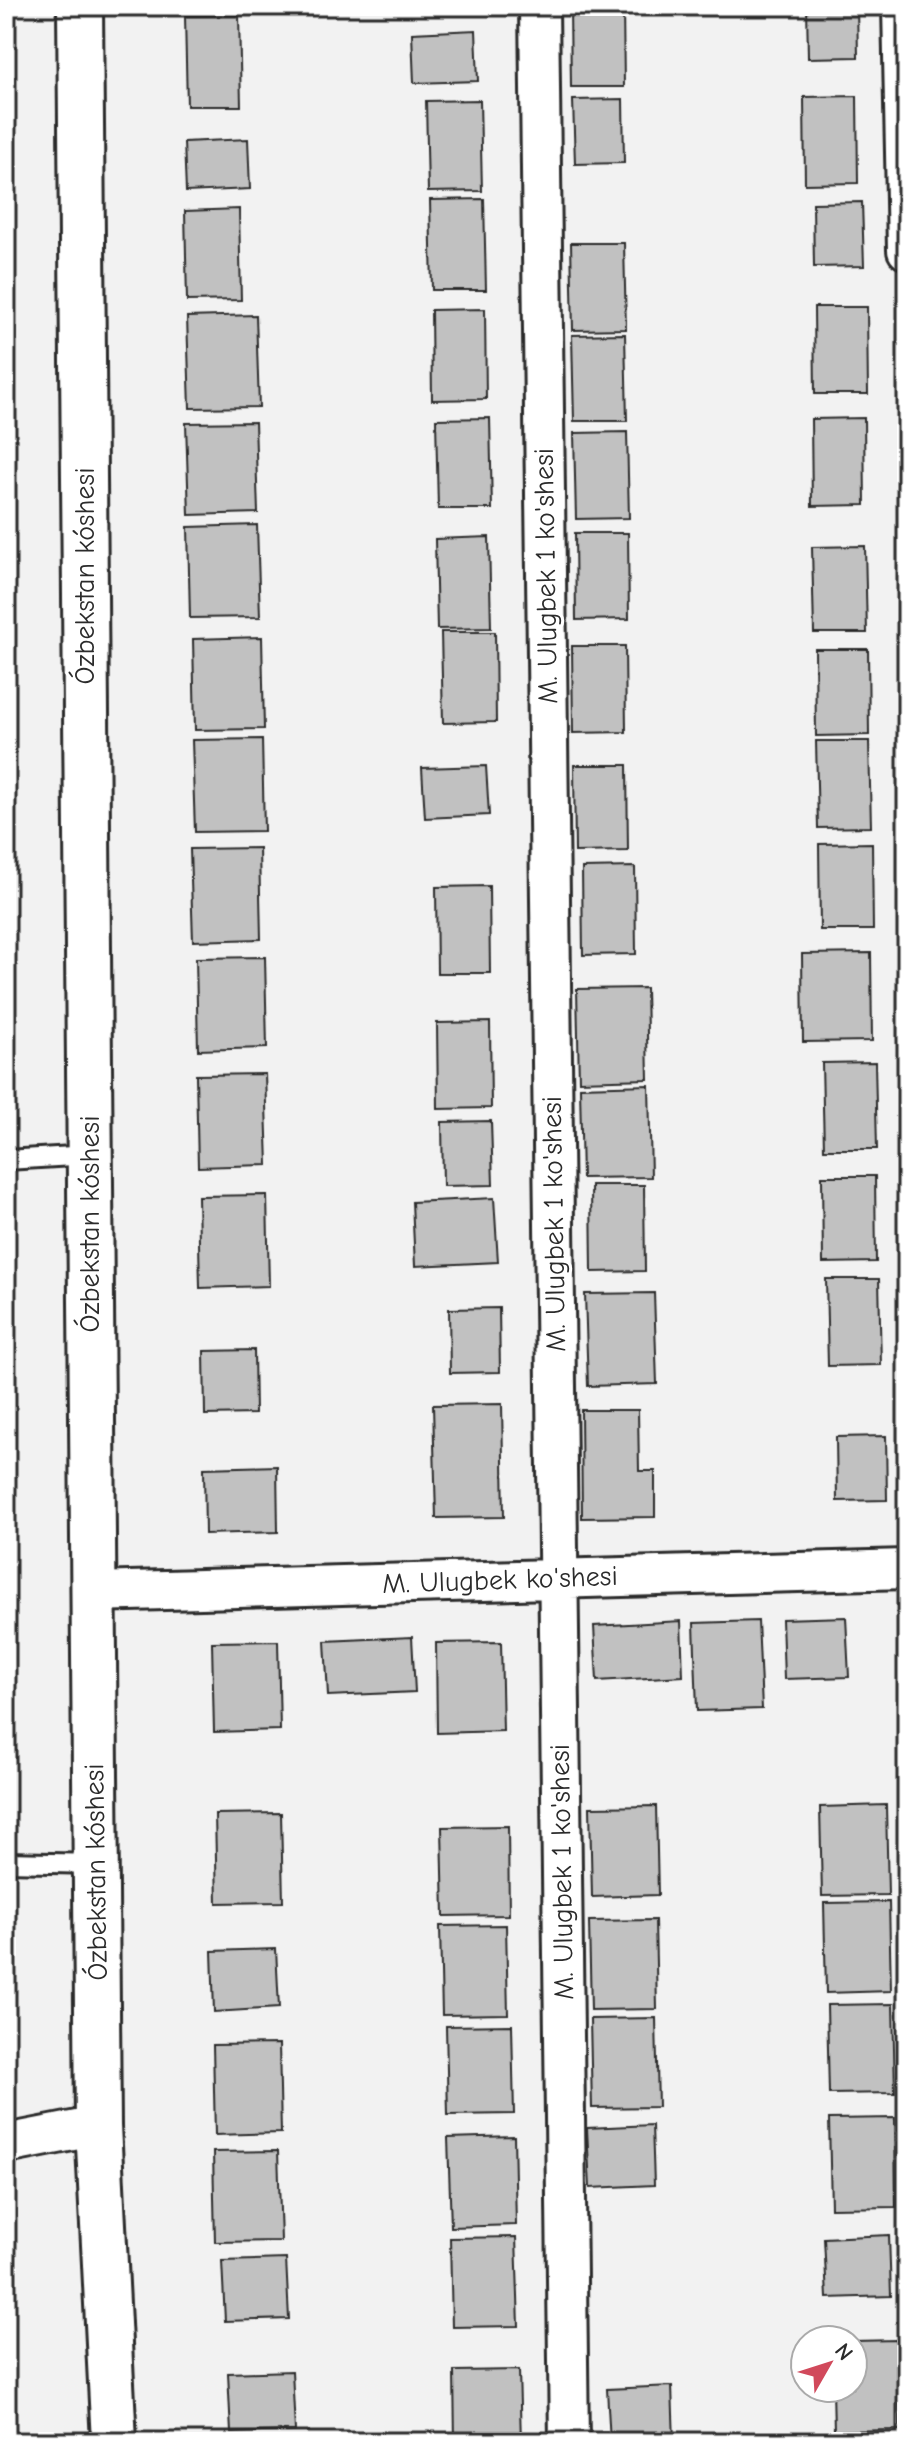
<svg xmlns="http://www.w3.org/2000/svg" width="913" height="2448" font-family="'Comic Neue',sans-serif">
	<style>
		.building { fill: #c1c1c1; stroke: #2b2b2b; stroke-width: 2 }
		.lines { fill: none; stroke-linecap: round; stroke-linejoin: round }
		.lane-casing { stroke: #2b2b2b; stroke-width: 24 }
		.street-casing { stroke: #2b2b2b; stroke-width: 44 }
		.secondary-casing { stroke: #2b2b2b; stroke-width: 50 }
		.lane { stroke: #fff; stroke-width: 18 }
		.street { stroke: #fff; stroke-width: 38 }
		.secondary { stroke: #fff; stroke-width: 44 }
		.labels { text-anchor: middle; dominant-baseline: central; stroke-width: 6; stroke-linejoin: round; paint-order: stroke }
		.street-label { font-size: 28px; fill: #2b2b2b; stroke: #fff }
	</style>
	<rect width="100%" height="100%" fill="#f2f2f2"/>
	<filter id="ink" filterUnits="userSpaceOnUse"><feTurbulence type="fractalNoise" baseFrequency=".0125" numOctaves="2"/><feDisplacementMap in="SourceGraphic" scale="16" xChannelSelector="R" yChannelSelector="G"/><feConvolveMatrix kernelMatrix="1 2 1 2 8 2 1 2 1" color-interpolation-filters="sRGB"/></filter>
	<g filter="url(#ink)">
		<!-- building -->
		<path class="building" d="M570 6H623L624 87H571Z
			M807 6H857L858 57 808 58Z
			M239 15 241 106H187L185 16Z
			M476 30 478 81 414 83 412 33Z
			M857 96 858 183 805 184 804 97Z
			M623 99 624 163 575 164 573 100Z
			M480 100 482 191 428 192 426 101Z
			M248 139 250 189 186 192 184 142Z
			M484 199 486 290H432L430 200Z
			M862 202 864 266 814 267 813 203Z
			M239 209 241 300 187 301 185 211Z
			M571 243H624L626 329 573 330Z
			M814 307H867L868 394H815Z
			M485 309 486 399 432 400 431 310Z
			M256 315 259 407 190 408 187 317Z
			M625 334 627 421H574L572 335Z
			M490 418 492 509H438L436 419Z
			M864 418 865 505 812 506 811 419Z
			M255 422 258 513 189 515 186 423Z
			M627 432 629 518 576 519 574 433Z
			M257 525 260 617 190 618 188 527Z
			M575 533H628L629 619 576 620Z
			M489 537 491 628 437 629 435 539Z
			M865 546 867 633H814L812 547Z
			M441 632H495L496 722 443 723Z
			M262 637 264 729 195 730 193 639Z
			M572 646H625L626 732 573 733Z
			M815 649H868L869 735 816 736Z
			M262 739 264 831 195 832 192 740Z
			M816 741H869L871 827 818 828Z
			M574 765H627L628 851 575 852Z
			M486 766 489 815 425 818 422 768Z
			M872 843 873 930H820L819 844Z
			M259 848 261 939 193 941 190 849Z
			M635 867 636 954 583 955 582 868Z
			M489 886 490 973H437L436 887Z
			M871 953 872 1041 803 1042 802 954Z
			M265 957 267 1048 198 1050 196 958Z
			M646 988 648 1079 579 1081 577 989Z
			M490 1022 491 1108 438 1109 437 1023Z
			M875 1062 877 1149H824L822 1063Z
			M265 1074 268 1165 198 1167 196 1075Z
			M649 1085 651 1177 582 1178 580 1087Z
			M491 1121 493 1185 443 1186 442 1122Z
			M822 1176H875L876 1262 823 1263Z
			M591 1185H644L645 1271 592 1272Z
			M267 1195 269 1286 200 1288 198 1196Z
			M494 1198 498 1262 415 1266 412 1202Z
			M826 1279H879L881 1365 828 1366Z
			M654 1293 657 1384 588 1386 585 1294Z
			M499 1308 500 1372 450 1373 449 1309Z
			M254 1350 255 1414 205 1415 204 1351Z
			M502 1404 504 1517 436 1518 433 1405Z
			M581 1410H638L639 1471H655V1517L582 1518Z
			M886 1436 887 1500 837 1501 836 1437Z
			M277 1466 278 1532 205 1534 204 1468Z
			M846 1617 849 1677 784 1679 782 1619Z
			M681 1621 683 1676 597 1681 594 1626Z
			M758 1621 762 1709 697 1711 694 1623Z
			M412 1637 415 1692 328 1696 325 1641Z
			M278 1641 280 1730 214 1732 212 1642Z
			M501 1642 503 1731 437 1733 436 1643Z
			M886 1805 888 1895 822 1896 820 1807Z
			M656 1806 658 1895 592 1897 590 1807Z
			M281 1813 283 1902 217 1903 215 1814Z
			M508 1826 509 1915 444 1916 442 1827Z
			M889 1902 891 1991 826 1993 824 1903Z
			M655 1920 657 2009 591 2010 589 1921Z
			M506 1925 508 2014 442 2015 440 1926Z
			M276 1949 279 2008 214 2012 212 1951Z
			M893 2004 895 2093 829 2094 827 2005Z
			M656 2018 658 2107 592 2108 590 2019Z
			M512 2025 514 2114 448 2115 446 2026Z
			M279 2044 281 2133 215 2135 213 2045Z
			M895 2118 896 2207 831 2208 829 2119Z
			M652 2125 654 2185 590 2188 587 2128Z
			M514 2136 516 2225 451 2227 448 2138Z
			M278 2151 281 2241 215 2242 213 2152Z
			M889 2235 891 2296 827 2298 824 2238Z
			M516 2237 519 2326 452 2327 450 2238Z
			M286 2259 289 2319 225 2321 222 2261Z
			M897 2340 900 2430 834 2431 833 2388H853V2341Z
			M519 2370 521 2442H455L454 2371Z
			M292 2371 295 2431 231 2433 228 2373Z
			M672 2386 674 2442H610L607 2389Z"/>
		<g class="lines">
			<defs>
				<path id="lane" d="M6 1160 90 1155
					M6 1862 96 1864"/>
				<path id="street" d="M539 6 569 2442
					M902 6 907 250
					M93 1592 907 1569
					M6 2144 98 2126"/>
				<path id="secondary" d="M80 6 98 2126 114 2442"/>
			</defs>
			<!-- lane casing -->
			<use href="#lane" class="lane-casing"/>
			<!-- street casing -->
			<use href="#street" class="street-casing"/>
			<!-- secondary casing -->
			<use href="#secondary" class="secondary-casing"/>
			<!-- lane -->
			<use href="#lane" class="lane"/>
			<!-- street -->
			<use href="#street" class="street"/>
			<!-- secondary -->
			<use href="#secondary" class="secondary"/>
		</g>
	</g>
	<g class="labels">
		<!-- street labels -->
		<g class="street-label">
			<text transform="translate(85 576) rotate(-90)">Ózbekstan kóshesi</text>
			<text transform="translate(546 576) rotate(-91)">M. Ulugbek 1 ko'shesi</text>
			<text transform="translate(90 1224) rotate(-90)">Ózbekstan kóshesi</text>
			<text transform="translate(554 1224) rotate(-91)">M. Ulugbek 1 ko'shesi</text>
			<text transform="translate(500 1580) rotate(-2)">M. Ulugbek ko'shesi</text>
			<text transform="translate(96 1872) rotate(-91)">Ózbekstan kóshesi</text>
			<text transform="translate(562 1872) rotate(-91)">M. Ulugbek 1 ko'shesi</text>
		</g>
	</g>
	<!-- margin -->
	<rect width="913" height="2448" fill="none" stroke="#fff" stroke-width="32"/>
	<rect x="16" y="16" width="881" height="2416" fill="none" stroke="#2b2b2b" stroke-width="3" filter="url(#ink)"/>
	<!-- north arrow -->
	<g transform="translate(829 2364) rotate(51)"><circle r="38" fill="#ffffff" stroke="#aaaaaa" stroke-width="2"/>
	<path d="M0-6L14 30L0 20L-14 30Z" fill="#d1495b"/>
	<text y="-12" font-size="22" font-weight="bold" text-anchor="middle" fill="#2b2b2b">N</text>
	</g>
</svg>
